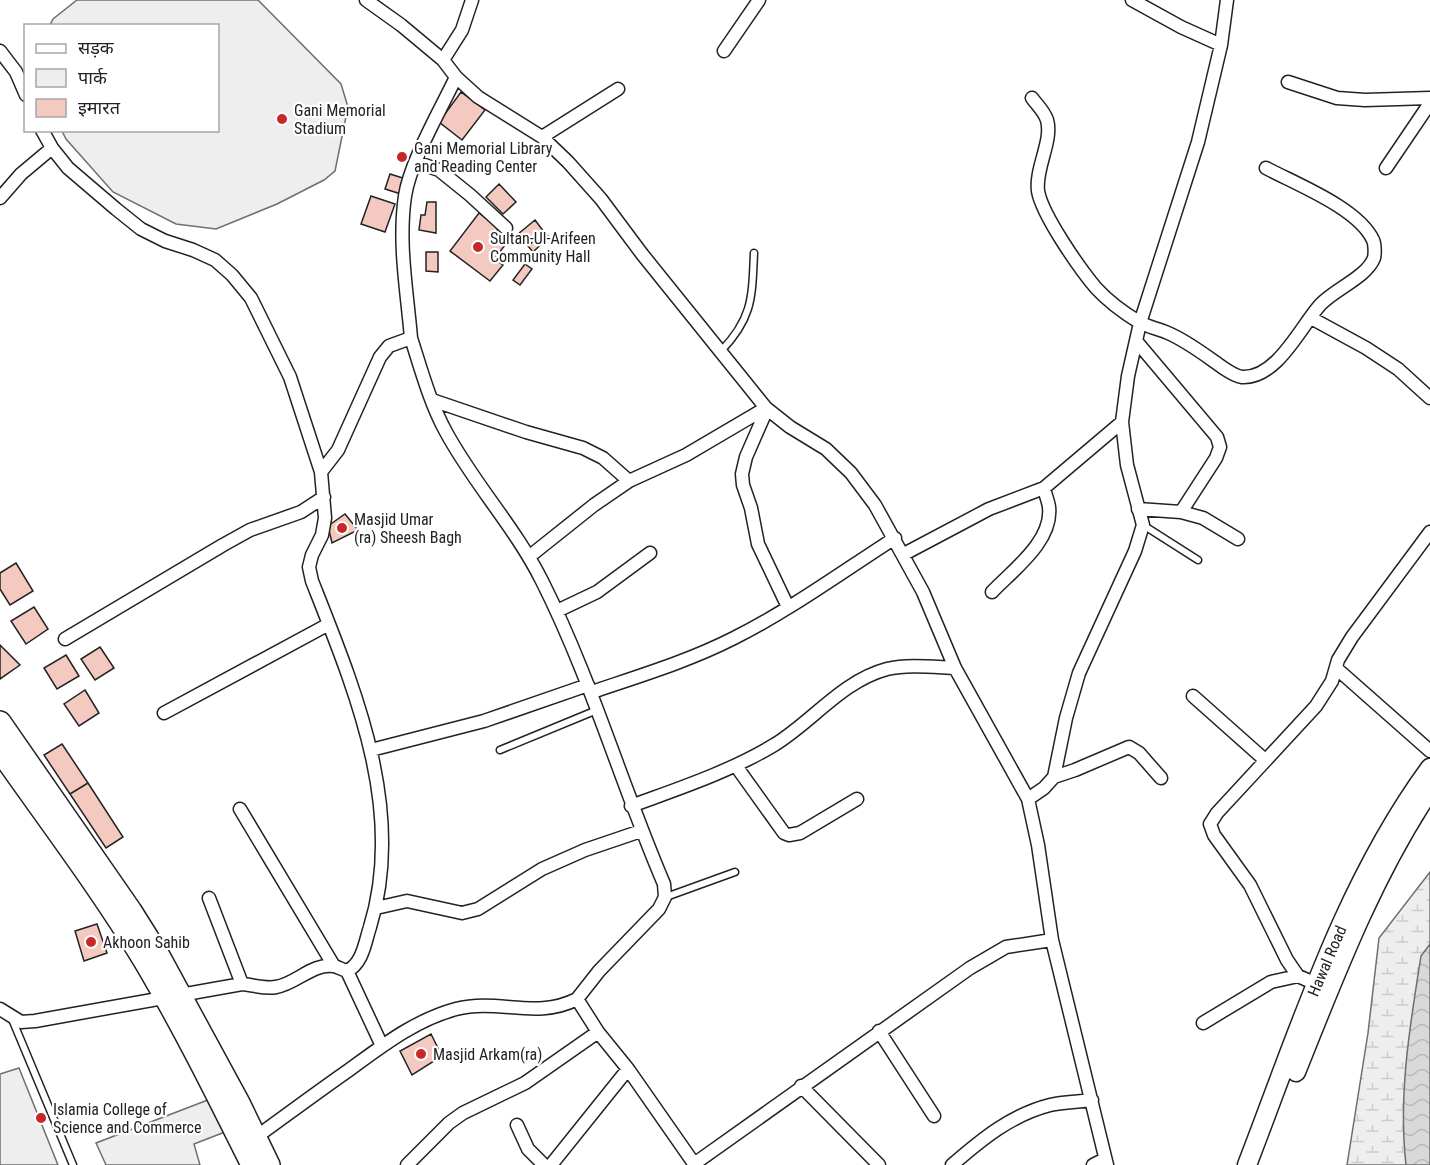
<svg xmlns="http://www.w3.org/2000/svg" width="1430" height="1165" font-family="'Roboto Condensed','Noto Sans Devanagari',sans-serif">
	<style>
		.green { fill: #eee; stroke: #6f6f6f; stroke-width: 1.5 }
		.wetland { fill: url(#wetland-marsh); stroke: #6f6f6f; stroke-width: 1.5 }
		.water { fill: url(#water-waves); stroke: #6f6f6f; stroke-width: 1.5 }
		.building { fill: #f3c9c0; stroke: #222; stroke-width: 1.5 }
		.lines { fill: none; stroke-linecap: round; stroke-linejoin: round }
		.service-casing { stroke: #222; stroke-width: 9 }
		.minor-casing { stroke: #222; stroke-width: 15 }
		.secondary-casing { stroke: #222; stroke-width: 21 }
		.trunk-casing { stroke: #222; stroke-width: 24 }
		.service { stroke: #fff; stroke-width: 6 }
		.minor { stroke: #fff; stroke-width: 12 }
		.secondary { stroke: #fff; stroke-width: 18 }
		.trunk { stroke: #fff; stroke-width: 21 }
		.poi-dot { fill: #c62828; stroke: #fff; stroke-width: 2 }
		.labels { text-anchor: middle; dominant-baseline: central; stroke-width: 4.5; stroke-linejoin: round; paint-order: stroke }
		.poi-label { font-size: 16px; fill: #222; stroke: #fff; text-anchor: start }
		.street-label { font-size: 16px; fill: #222; stroke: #fff }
	</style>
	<defs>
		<pattern id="wetland-marsh" width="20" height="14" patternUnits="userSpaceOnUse" patternTransform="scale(1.5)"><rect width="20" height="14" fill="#eee"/><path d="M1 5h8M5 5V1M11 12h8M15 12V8" fill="none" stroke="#ccc"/></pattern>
		<pattern id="water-waves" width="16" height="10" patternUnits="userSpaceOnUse" patternTransform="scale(1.5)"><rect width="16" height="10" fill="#d9d9d9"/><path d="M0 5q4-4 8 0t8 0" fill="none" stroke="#bababa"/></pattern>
	</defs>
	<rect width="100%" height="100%" fill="#fff"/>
	<!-- green -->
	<path class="green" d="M77 0H258L341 84 348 107 335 171 324 180 277 204 216 229 176 224 113 192 66 139 62 131 218 130V26L50 25 53 19Z
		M19 1068 58 1165H0V1074Z
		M213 1098 230 1130 194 1144 200 1165H106L96 1143Z"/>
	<!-- wetland -->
	<path class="wetland" d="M1430 872V1165H1347L1368 1033 1379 938Z"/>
	<!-- water -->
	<path class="water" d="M1430 944V1165H1406C1398 1095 1410 1025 1421 956Z"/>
	<!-- building -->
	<path class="building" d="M461 92 485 110 462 140 439 122Z
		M390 174 406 179 401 194 385 189Z
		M499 184 516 202 503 214 486 197Z
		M371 196 395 204 385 232 361 224Z
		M427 202H436V233L419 230 421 215H425Z
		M479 213 499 228 493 235 506 244 494 259 503 265 490 281 450 251Z
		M535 220 544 232 528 246 518 234Z
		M544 232 549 237 533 252 528 246Z
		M426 252H438V272L426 271Z
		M525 264 532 269 520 285 513 280Z
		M345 514 358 530 332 543 328 526Z
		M16 563 33 591 10 605 0 589V573Z
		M34 607 48 629 26 644 11 621Z
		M0 645 20 665 0 679Z
		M100 647 114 668 95 680 81 659Z
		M66 655 79 676 57 689 44 668Z
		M85 690 99 713 79 726 64 704Z
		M62 744 88 783 70 794 44 755Z
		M88 783 123 837 106 848 70 794Z
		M97 924 107 953 84 961 75 931Z
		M431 1034 442 1056 412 1075 400 1051Z"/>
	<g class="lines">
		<defs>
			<path id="service" d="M721 351C753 318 752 297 754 253
				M1143 525 1198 560
				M500 750 597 710
				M666 897 735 872
				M12 1019 73 1165"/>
			<path id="minor" d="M366 0 401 25 443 60 456 77 478 97 542 137 568 162 601 199 642 254 766 408 790 427 826 449 851 473 875 505 923 592 955 668 1028 799 1038 845 1052 940 1107 1165
				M1132 0 1181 27 1221 45
				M0 51 16 72 26 95
				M724 51 759 0
				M443 60 462 30 472 0
				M1288 82 1337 98 1365 100 1430 98
				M1032 98C1037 105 1044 111 1047 120 1053 141 1035 168 1038 191 1042 215 1080 269 1096 288 1108 301 1124 313 1139 322 1148 327 1159 329 1168 333 1187 341 1205 355 1222 367 1228 371 1235 376 1242 377 1277 379 1301 326 1320 305 1333 290 1367 277 1374 258 1375 254 1375 244 1373 240 1358 208 1296 184 1266 168
				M542 137 618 89
				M416 162 439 170 470 195 506 228
				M1386 168 1430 103
				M0 198 21 174 52 148
				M1311 318 1366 348 1398 369 1430 398
				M411 338C421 369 430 403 446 432 474 484 515 527 542 581 591 678 621 784 664 884L665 897 659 909 599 971 577 999 598 1032 628 1069 695 1165
				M1137 342 1217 437 1220 447 1216 458 1181 512
				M432 400 526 432 583 448 603 458 629 481
				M767 409 746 457 742 474 743 485 751 508 758 544 788 607
				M321 472 338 450 380 357 389 346 411 338C407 291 398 243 405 196 410 162 441 109 456 77
				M1138 509 1181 512 1203 518 1238 539
				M904 554 989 509 1044 488 1122 422
				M530 556 594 505 629 481 686 455 766 408
				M992 592C1013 570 1053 541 1049 507 1048 500 1045 494 1044 488
				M557 611 597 592 650 553
				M65 639 223 545 250 530 301 512 324 497
				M1336 668 1430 751
				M592 692C639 676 689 661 734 638 790 610 842 572 895 538
				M1193 696 1265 760
				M164 713 329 624
				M371 750 484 721 588 685
				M736 766 784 833 789 835 800 833 857 799
				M1054 777 1075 770 1129 747 1139 753 1161 778
				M1028 799 1044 788 1054 777 1066 718 1079 673 1135 551 1143 525 1127 465 1122 422 1128 376 1140 323 1198 142 1221 45 1227 0
				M631 806C680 788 729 772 774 745 812 722 842 681 887 669 908 664 933 667 955 668
				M240 809 334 966
				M209 898 242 984
				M376 908 407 901 462 913 478 909 542 869 585 850 641 831
				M347 971 382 1046
				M1321 986 1298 976 1287 960 1250 885 1214 835 1210 824 1217 813 1316 706 1332 681 1338 660 1352 637 1430 532
				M0 1009 21 1022 35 1021 242 984C253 985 265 989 276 987 296 984 312 963 334 966 338 967 343 970 347 971 363 963 365 942 370 927 406 810 355 690 312 581L309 567 312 555 322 535 325 518 321 472 290 377 251 298 232 275 215 260 193 250 165 241 141 229 116 209 68 168 52 148 42 130
				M1203 1023 1271 982 1298 976
				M879 1031 934 1116
				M801 1086 879 1165
				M517 1125 528 1149 544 1165
				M252 1140C284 1117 316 1093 349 1070 382 1046 415 1020 456 1009 499 998 536 1020 577 999
				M694 1164 970 968 1006 947 1052 940
				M407 1165 449 1123 463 1113 525 1083 598 1032
				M551 1165 628 1069
				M952 1165C982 1139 1011 1115 1050 1105 1063 1102 1078 1102 1092 1100
				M1093 1165 1105 1159"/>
			<path id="secondary" d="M1296 1072C1335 975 1372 877 1430 790
				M1247 1165C1299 1031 1344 885 1430 768"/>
			<path id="trunk" d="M0 722 131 911 158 954 239 1103 269 1165
				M0 751C49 821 101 889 145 962 184 1028 218 1097 252 1165"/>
		</defs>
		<!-- service casing -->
		<use href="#service" class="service-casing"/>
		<!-- minor casing -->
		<use href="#minor" class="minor-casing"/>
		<!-- secondary casing -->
		<use href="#secondary" class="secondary-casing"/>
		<!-- trunk casing -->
		<use href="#trunk" class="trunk-casing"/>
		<!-- service -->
		<use href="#service" class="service"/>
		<!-- minor -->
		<use href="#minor" class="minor"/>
		<!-- secondary -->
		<use href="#secondary" class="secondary"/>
		<!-- trunk -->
		<use href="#trunk" class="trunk"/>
	</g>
	<!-- markers -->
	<g class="poi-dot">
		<circle cx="282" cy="119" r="6"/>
		<circle cx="402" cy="157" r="6"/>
		<circle cx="478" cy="247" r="6"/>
		<circle cx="342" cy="528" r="6"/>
		<circle cx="91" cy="942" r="6"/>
		<circle cx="421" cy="1054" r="6"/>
		<circle cx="41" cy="1118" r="6"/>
	</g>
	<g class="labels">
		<!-- poi labels -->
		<g class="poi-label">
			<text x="294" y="110">Gani Memorial<tspan x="294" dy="18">Stadium</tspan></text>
			<text x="414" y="148">Gani Memorial Library<tspan x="414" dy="18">and Reading Center</tspan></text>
			<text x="490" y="238">Sultan-Ul-Arifeen<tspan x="490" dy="18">Community Hall</tspan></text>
			<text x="354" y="519">Masjid Umar<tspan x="354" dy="18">(ra) Sheesh Bagh</tspan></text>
			<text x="103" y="942">Akhoon Sahib</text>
			<text x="433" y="1054">Masjid Arkam(ra)</text>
			<text x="53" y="1109">Islamia College of<tspan x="53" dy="18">Science and Commerce</tspan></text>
		</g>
		<!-- street labels -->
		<g class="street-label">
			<text transform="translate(1327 961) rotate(-67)">Hawal Road</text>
		</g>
	</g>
	<!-- legend -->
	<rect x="24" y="24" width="195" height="108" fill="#ffffff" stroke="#a7a7a7" stroke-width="1.5"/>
	<rect x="36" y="44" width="30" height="9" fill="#ffffff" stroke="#a7a7a7" stroke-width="1.5"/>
	<text x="78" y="54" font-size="18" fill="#222222">सड़क</text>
	<rect x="36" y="69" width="30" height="18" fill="#eeeeee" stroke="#a7a7a7" stroke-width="1.5"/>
	<text x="78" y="84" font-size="18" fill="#222222">पार्क</text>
	<rect x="36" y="99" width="30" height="18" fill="#f3c9c0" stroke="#a7a7a7" stroke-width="1.5"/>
	<text x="78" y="114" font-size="18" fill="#222222">इमारत</text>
</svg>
